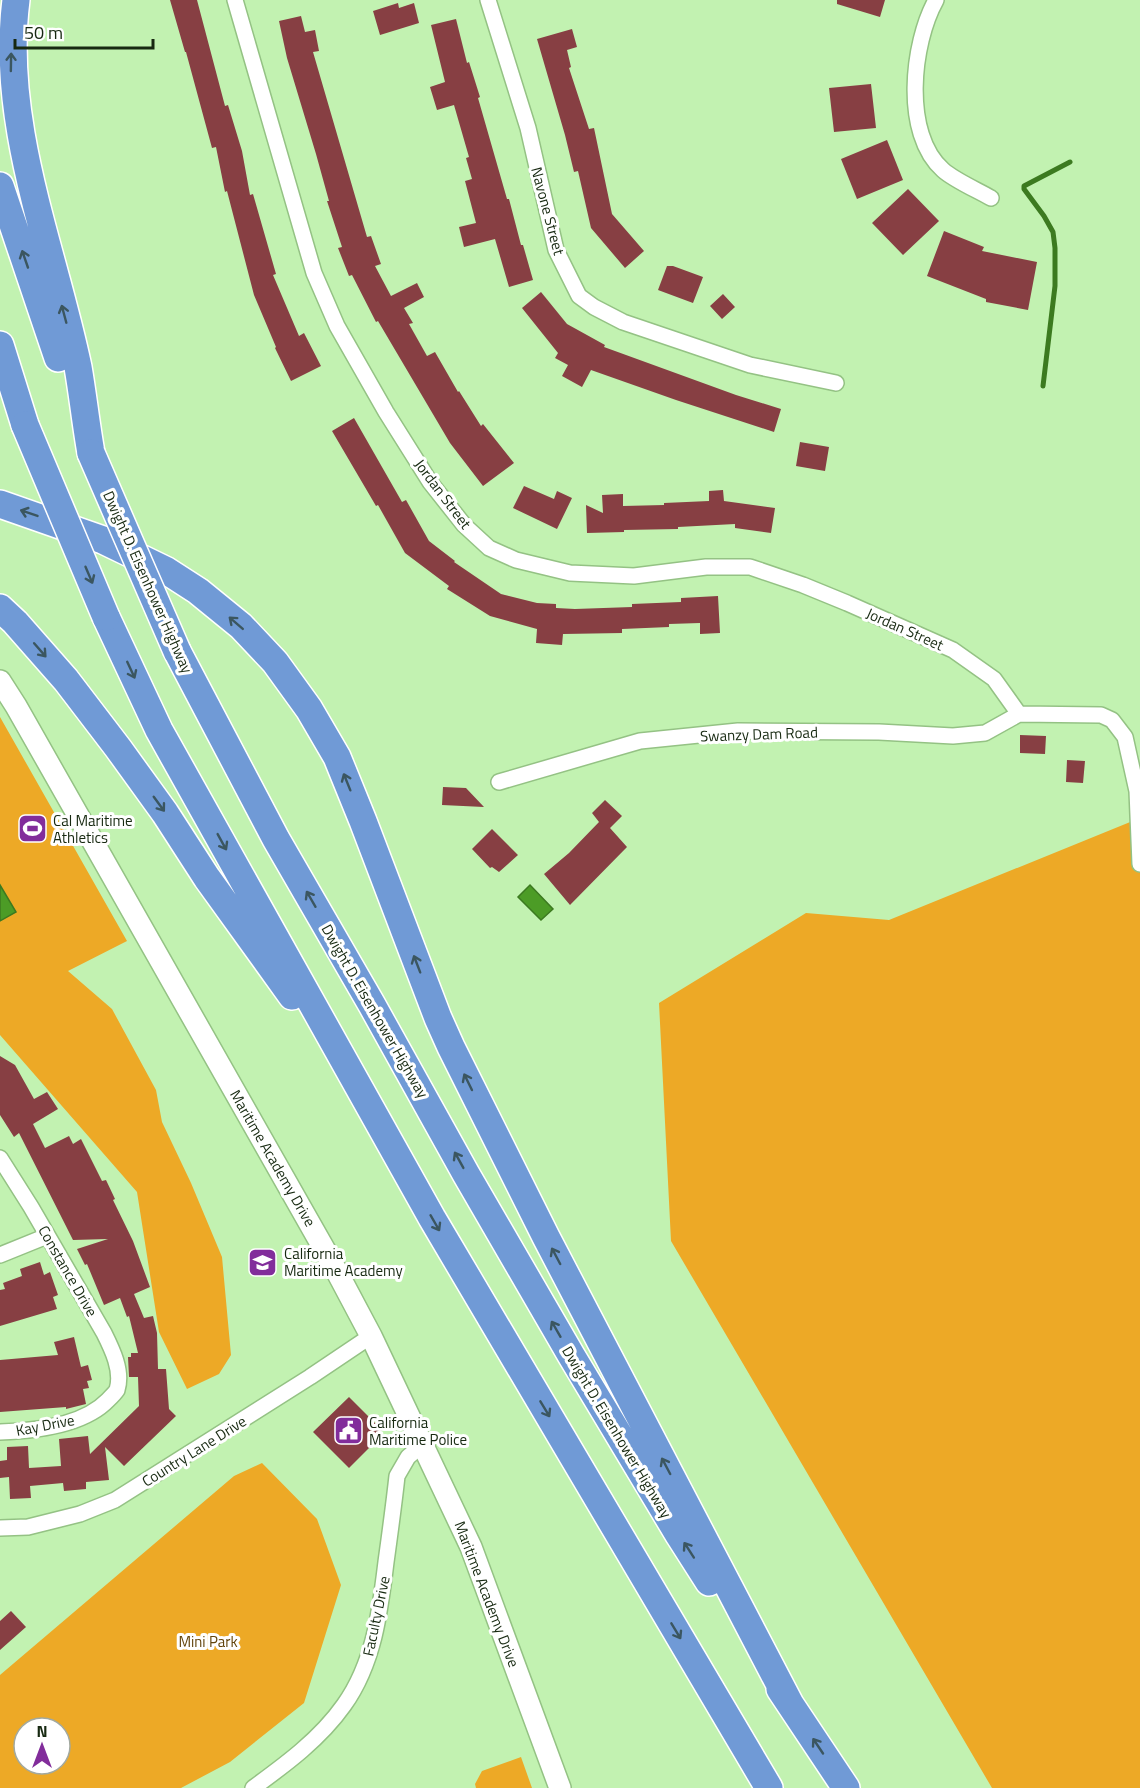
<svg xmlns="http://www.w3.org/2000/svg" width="1140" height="1788" font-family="'Titillium Web',sans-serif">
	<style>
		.green { fill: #eda926; fill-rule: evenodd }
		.water { fill: #4c9c26; stroke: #3c7a20; stroke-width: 1.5 }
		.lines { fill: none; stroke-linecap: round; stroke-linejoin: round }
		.stream { stroke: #3c7a20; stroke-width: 5 }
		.building { fill: #873f43 }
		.street-casing { stroke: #94c284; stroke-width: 18 }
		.secondary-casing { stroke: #94c284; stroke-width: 24 }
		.highway-casing { stroke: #fff; stroke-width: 30 }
		.street { stroke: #fff; stroke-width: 15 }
		.secondary { stroke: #fff; stroke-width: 21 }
		.highway { stroke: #709ad6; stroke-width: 27 }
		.highway-bridge-casing { stroke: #fff; stroke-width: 30; stroke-linecap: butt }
		.highway-bridge { stroke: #709ad6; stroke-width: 27 }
		.oneway { stroke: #3b5660 }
		.labels { text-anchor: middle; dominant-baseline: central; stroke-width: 6; stroke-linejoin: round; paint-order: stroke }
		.street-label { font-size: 15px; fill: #172911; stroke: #fff }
		.poi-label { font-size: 15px; fill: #172911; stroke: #fff; text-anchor: start }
		.park-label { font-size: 15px; fill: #63450d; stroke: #fff }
	</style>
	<rect width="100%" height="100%" fill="#c2f2b1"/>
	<!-- green -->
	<path class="green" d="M0 717 127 941 68 971 112 1009 156 1090 162 1122 191 1183 222 1257 231 1355 219 1374 187 1389 159 1332 137 1192 0 1035Z
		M1140 818V1788H992L671 1241 659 1003 806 913 889 920Z
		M262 1463 317 1519 341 1585 304 1703 230 1762 181 1788H0V1675L234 1476ZM24 1728H60V1764H24Z
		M521 1757 532 1788H476L475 1784 482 1771Z"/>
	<!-- water -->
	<path class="water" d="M0 885 16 912 0 921Z
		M530 885 553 909 541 920 518 897Z"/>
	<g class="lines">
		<!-- stream -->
		<path class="stream" d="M1043 386 1055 286V248L1053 232 1044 216 1024 189V186L1070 162"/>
	</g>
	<!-- building -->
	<path class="building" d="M170 0H197L225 106 228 105 242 151 250 195 253 194 276 274 273 275 299 336 304 333 321 366 291 381 275 348 276 347 254 295 227 191 225 192 216 147 212 148 186 52H185Z
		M837 0H885L880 17 837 4Z
		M398 3 399 8 414 3 419 23 380 35 373 11Z
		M301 16 305 32 315 30 319 51 313 52 367 237 371 236 381 264 375 266 391 296 417 283 424 297 404 308 413 323 409 324 427 356 435 352 458 392 459 391 481 426 483 424 514 463 483 486 450 443 378 321 376 322 352 275 349 276 338 248 342 247 327 201H329L316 154 287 58 279 21Z
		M456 19 467 63 469 62 480 97 478 98 507 199H509L521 245H523L533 280 509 287 495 239 464 247 459 227 476 223 465 181 472 179 466 158 469 157 454 105 437 110 430 87 445 82 431 25Z
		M572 29 577 47 567 50 571 67 569 68 589 129 594 128 612 214 644 251 625 268 591 228 578 171 574 172 565 135 537 39Z
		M871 84 876 128 834 132 829 88Z
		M887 140 903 180 857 199 841 159Z
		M908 189 939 221 903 255 872 223Z
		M944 231 984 247 982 251 1037 262 1028 310 986 302V299L927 276Z
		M667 266H673L703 277 693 303 658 290Z
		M541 292 567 324 605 345 604 347 736 395 781 409 774 432 676 400 591 370 582 387 562 376 568 365 555 358 558 353 522 308Z
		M723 294 735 307 722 319 710 306Z
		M354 418 402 502 406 500 429 541 455 561 454 562 501 594 537 603 556 604V608L575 609 632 607V604L681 602V598L718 596 720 633 700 634V623L669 624V627L622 629V633L563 634 562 645 536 643 537 629 490 616 447 589 449 586 405 553 378 505 376 506 332 431Z
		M800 442 829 447 825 471 796 466Z
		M524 486 554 499 557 491 572 498 557 529 513 508Z
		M723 490 724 501 775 508 771 533 735 528V524L678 527V529L624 530V532L587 533 586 505 603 513 602 495 623 494V506L664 505V503L709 501V491Z
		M1020 735 1046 736 1045 754 1020 753Z
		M1067 760 1085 761 1083 783 1066 782Z
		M443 787 466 788 484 807 442 805Z
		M605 800 622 816 610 828 627 847 570 905 544 874 569 853 599 822 592 813Z
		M492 829 518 855 499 872 492 867 490 868 472 849Z
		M0 1056 15 1065 34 1099 47 1092 58 1109 33 1124 45 1148 69 1136 73 1144 81 1139 102 1181 106 1180 115 1199 113 1200 133 1241 150 1287 134 1294 144 1318 153 1316 157 1333 158 1369H166L169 1409 176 1416 124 1466 105 1447 109 1480 86 1482V1489L64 1491 63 1483 30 1486 31 1498 10 1499 9 1477 0 1478V1461L7 1460V1447L28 1446 29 1468 61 1466 59 1439 88 1436 90 1454 139 1406 138 1377H129L128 1357H131V1353H138L129 1316 127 1317 120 1298 104 1305 87 1264 85 1265 77 1249 108 1239 73 1240 19 1133 14 1137 0 1115Z
		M40 1262 44 1275 50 1272 58 1295 53 1297 57 1309 0 1326V1290L5 1289 3 1283 22 1276 20 1269Z
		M74 1337 81 1367 88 1365 92 1380 87 1381 89 1388 83 1389 86 1404 66 1409V1407L0 1412V1360L58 1355 54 1342Z
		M349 1397 382 1430 374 1437 377 1440 349 1468 313 1432Z
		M11 1611 26 1627 0 1650V1621Z"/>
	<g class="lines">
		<defs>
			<path id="street" d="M235 0 314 273 337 326 386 412 430 482 464 525 489 548 516 560 570 573 634 576 706 567H750L803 585 847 603 953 650 994 679 1019 714
				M488 0 528 128 556 250 579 296 594 307 623 322 750 365 836 383
				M936 0C912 43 902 134 943 170 954 180 977 190 991 198
				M1019 714 1101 715 1112 720 1125 737 1137 791 1140 864
				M499 782 640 741 738 731 879 732 953 736 985 733 1019 714
				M0 1158 31 1207 104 1333C112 1349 123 1371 117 1390 115 1393 111 1397 108 1400 83 1426 34 1431 0 1432
				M0 1255 47 1236
				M0 1528 28 1527 80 1514 115 1500 310 1377 371 1336
				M253 1788C286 1764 320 1739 344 1705 374 1663 380 1612 386 1562 390 1533 394 1504 397 1476L408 1457 423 1444"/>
			<path id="secondary" d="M0 681 16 706 336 1270 371 1336 471 1547 560 1788"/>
			<path id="highway" d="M16 0C0 124 53 248 78 367 83 396 86 425 91 453
				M0 186 58 358
				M0 345 25 425
				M0 504 103 540 167 571 198 591 241 626 275 662 309 709 337 757 363 821 438 1018 451 1047 546 1237 790 1704
				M0 608 15 622 66 680 118 748 165 813 207 878 292 996
				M106 617 159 730 432 1218 769 1788
				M177 651 276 839 372 1005 466 1174 571 1355 679 1535 709 1582
				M780 1689 846 1788"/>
		</defs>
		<!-- street casing -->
		<use href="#street" class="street-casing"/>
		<!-- secondary casing -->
		<use href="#secondary" class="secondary-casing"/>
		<!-- highway casing -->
		<use href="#highway" class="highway-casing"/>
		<!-- street -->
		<use href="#street" class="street"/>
		<!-- secondary -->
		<use href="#secondary" class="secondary"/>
		<!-- highway -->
		<use href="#highway" class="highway"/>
		<defs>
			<path id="highway-bridge" d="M25 425 106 617
				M91 453 177 651"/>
		</defs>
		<!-- highway-bridge casing -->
		<use href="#highway-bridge" class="highway-bridge-casing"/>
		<!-- highway-bridge -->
		<use href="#highway-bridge" class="highway-bridge"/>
	</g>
	<!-- one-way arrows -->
	<defs><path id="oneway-shaft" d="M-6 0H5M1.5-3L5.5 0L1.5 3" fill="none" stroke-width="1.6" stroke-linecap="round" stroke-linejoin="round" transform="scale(1.5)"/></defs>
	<g class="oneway">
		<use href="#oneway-shaft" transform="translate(11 62) rotate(-89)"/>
		<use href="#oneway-shaft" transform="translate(25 259) rotate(-109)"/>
		<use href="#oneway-shaft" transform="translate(64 314) rotate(-105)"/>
		<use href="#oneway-shaft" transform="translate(29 513) rotate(-161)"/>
		<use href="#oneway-shaft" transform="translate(89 575) rotate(67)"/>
		<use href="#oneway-shaft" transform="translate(236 623) rotate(-139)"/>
		<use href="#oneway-shaft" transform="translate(40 650) rotate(49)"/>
		<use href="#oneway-shaft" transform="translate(131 670) rotate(65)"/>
		<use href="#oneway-shaft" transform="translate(347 782) rotate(-112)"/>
		<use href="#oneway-shaft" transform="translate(159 804) rotate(54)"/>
		<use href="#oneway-shaft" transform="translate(222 842) rotate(61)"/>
		<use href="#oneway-shaft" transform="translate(311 899) rotate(-120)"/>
		<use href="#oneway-shaft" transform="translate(417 964) rotate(-111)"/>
		<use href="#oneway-shaft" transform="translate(468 1082) rotate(-116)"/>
		<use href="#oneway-shaft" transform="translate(459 1160) rotate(-119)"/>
		<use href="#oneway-shaft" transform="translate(435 1223) rotate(60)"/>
		<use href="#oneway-shaft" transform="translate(556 1256) rotate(-118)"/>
		<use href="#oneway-shaft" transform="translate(556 1329) rotate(-120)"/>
		<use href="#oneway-shaft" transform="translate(545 1409) rotate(59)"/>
		<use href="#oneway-shaft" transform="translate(666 1466) rotate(-118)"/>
		<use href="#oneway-shaft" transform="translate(689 1550) rotate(-123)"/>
		<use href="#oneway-shaft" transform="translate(676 1631) rotate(59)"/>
		<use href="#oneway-shaft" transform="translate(818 1746) rotate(-124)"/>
	</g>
	<!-- icons -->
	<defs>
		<symbol id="stadium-square" viewBox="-11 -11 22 22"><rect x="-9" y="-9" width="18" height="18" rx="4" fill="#822d9b" stroke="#fff"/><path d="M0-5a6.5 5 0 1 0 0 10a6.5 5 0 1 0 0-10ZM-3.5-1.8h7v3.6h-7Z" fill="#fff"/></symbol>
		<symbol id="university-square" viewBox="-11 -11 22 22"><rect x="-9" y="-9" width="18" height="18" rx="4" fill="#822d9b" stroke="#fff"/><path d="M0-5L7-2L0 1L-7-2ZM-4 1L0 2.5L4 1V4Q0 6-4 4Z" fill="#fff"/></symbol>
		<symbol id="civic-square" viewBox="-11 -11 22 22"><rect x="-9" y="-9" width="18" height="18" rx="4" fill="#822d9b" stroke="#fff"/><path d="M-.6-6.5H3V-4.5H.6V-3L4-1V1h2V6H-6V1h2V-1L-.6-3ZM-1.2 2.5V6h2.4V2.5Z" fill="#fff"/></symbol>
	</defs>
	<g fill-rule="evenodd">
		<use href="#stadium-square" x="16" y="812" width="33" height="33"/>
		<use href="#university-square" x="246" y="1246" width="33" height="33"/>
		<use href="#civic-square" x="332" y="1414" width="33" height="33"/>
	</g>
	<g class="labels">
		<!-- street labels -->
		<g class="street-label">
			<text transform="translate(548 211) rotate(75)">Navone Street</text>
			<text transform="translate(443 494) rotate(53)">Jordan Street</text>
			<text transform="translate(148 582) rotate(66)">Dwight D. Eisenhower Highway</text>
			<text transform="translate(905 629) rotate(24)">Jordan Street</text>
			<text transform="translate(759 734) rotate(-2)">Swanzy Dam Road</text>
			<text transform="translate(375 1011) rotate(60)">Dwight D. Eisenhower Highway</text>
			<text transform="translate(273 1158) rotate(60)">Maritime Academy Drive</text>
			<text transform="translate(68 1271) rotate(60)">Constance Drive</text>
			<text transform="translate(45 1425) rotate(-11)">Kay Drive</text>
			<text transform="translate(617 1432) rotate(59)">Dwight D. Eisenhower Highway</text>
			<text transform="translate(194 1451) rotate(-32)">Country Lane Drive</text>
			<text transform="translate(487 1594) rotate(69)">Maritime Academy Drive</text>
			<text transform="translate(376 1616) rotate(-78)">Faculty Drive</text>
		</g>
		<!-- poi labels -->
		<g class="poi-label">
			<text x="53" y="820">Cal Maritime<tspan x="53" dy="17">Athletics</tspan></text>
			<text x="284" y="1253">California<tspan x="284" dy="17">Maritime Academy</tspan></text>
			<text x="369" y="1422">California<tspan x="369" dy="17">Maritime Police</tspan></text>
		</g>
		<!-- park labels -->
		<g class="park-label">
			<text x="208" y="1641">Mini Park</text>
		</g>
	</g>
	<!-- north arrow -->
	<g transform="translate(42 1746)"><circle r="28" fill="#ffffff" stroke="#a2a9a0" stroke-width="1.5"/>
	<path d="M0-4.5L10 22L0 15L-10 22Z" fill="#822d9b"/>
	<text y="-9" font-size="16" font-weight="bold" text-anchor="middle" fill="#172911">N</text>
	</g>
	<!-- scale -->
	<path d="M15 39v9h138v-9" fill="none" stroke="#172911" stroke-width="3"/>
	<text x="24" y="39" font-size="18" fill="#172911" stroke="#ffffff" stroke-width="4.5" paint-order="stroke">50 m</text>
</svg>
